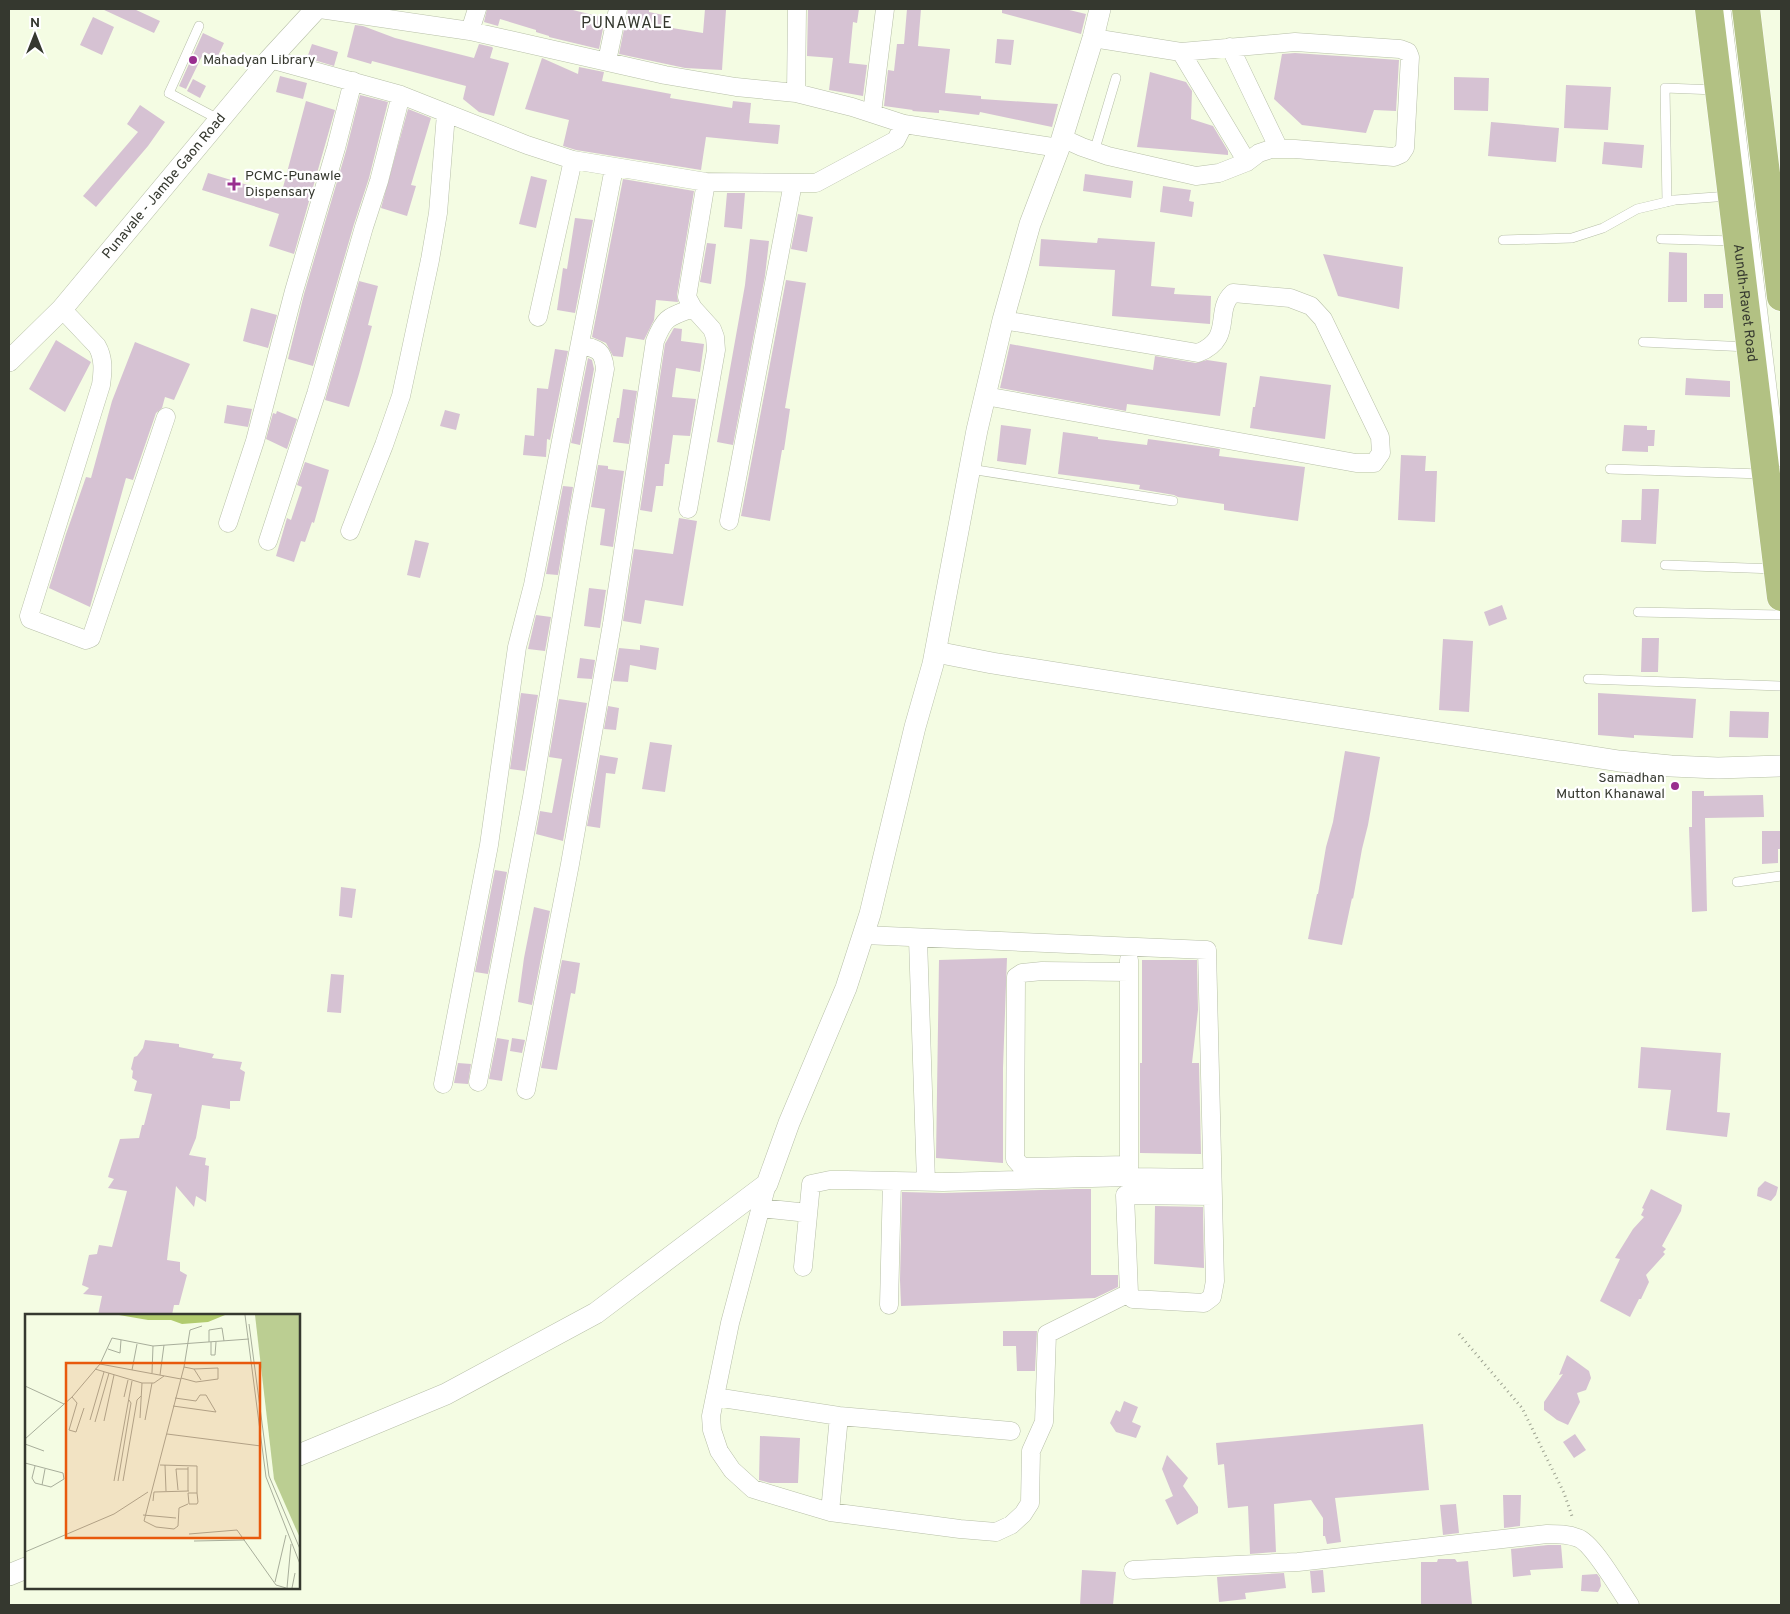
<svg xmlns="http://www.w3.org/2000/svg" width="1790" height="1614" font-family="Overpass,sans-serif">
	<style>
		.building { fill: #d6c2d3 }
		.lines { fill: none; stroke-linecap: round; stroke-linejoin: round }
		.service-casing { stroke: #b7bfa8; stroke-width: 10 }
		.minor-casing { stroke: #b7bfa8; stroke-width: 19 }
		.tertiary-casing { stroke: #b7bfa8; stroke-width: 22 }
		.primary-casing { stroke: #fff; stroke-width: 29 }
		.path { stroke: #9da291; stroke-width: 3; stroke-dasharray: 1 4; stroke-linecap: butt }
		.service { stroke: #fff; stroke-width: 9 }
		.minor { stroke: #fff; stroke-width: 18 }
		.tertiary { stroke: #fff; stroke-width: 21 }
		.primary { stroke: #b2c183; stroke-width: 28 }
		.poi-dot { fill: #992e8f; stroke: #fff; stroke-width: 2 }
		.labels { text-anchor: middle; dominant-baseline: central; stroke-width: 4.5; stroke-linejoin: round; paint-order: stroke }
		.poi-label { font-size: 14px; fill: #35382f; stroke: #fff; text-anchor: start }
		.street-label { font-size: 14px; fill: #35382f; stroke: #fff }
		.quarter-label { font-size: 16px; letter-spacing: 1px; fill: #35382f; stroke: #fff }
		.inset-road { fill: none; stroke: #a8ae9b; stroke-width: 1 }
		.view { fill: #e8590c; fill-opacity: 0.15; stroke: #e8590c; stroke-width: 2.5 }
		.inset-edge { fill: none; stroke: #35382f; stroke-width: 2.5 }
	</style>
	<rect width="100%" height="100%" fill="#f4fce3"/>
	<!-- building -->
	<path class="building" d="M102 9H134L160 21 154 33Z
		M487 9H569L605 18 599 49 549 37V36L536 32V30L500 19 498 26 484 22Z
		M628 9H649V12L668 16 666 27 703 33 705 9 726 10 722 70 685 68 619 54Z
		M808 9H859L857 23 853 22 849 63 867 65 863 96 829 90 833 58 807 56Z
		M907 9H921L918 46 950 49 945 93 981 96V99L1058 104 1052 127 980 112 979 115 939 110V113L912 111 913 110 884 106 888 70 894 71 897 44H904Z
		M1002 9H1065L1086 14 1081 34 1002 13Z
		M93 17 114 27 102 55 80 45Z
		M355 25 363 26 395 38 474 58 479 44 492 47 493 48 490 58 509 63 494 116 479 112 463 99 466 86 372 61 371 64 347 57Z
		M203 33 224 43 217 58 204 52 186 89 179 86Z
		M997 39 1014 40 1011 65 995 63Z
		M312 44 338 52 334 66 307 58Z
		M1295 53 1399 60 1396 111 1374 110 1366 133 1302 125 1274 99 1282 54Z
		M542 58 578 74 579 67 604 72 602 81 671 94 670 98 732 108 733 101 751 103 749 123 780 125 778 144 706 137 701 170 576 150 563 146 569 120 525 109Z
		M1150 72 1186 82 1192 91 1191 119 1213 126 1228 151V155L1137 147Z
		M280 76 307 83 303 99 276 92Z
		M1454 77 1489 78 1488 111 1454 110Z
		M193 79 206 86 200 98 187 91Z
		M1566 85 1611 87 1608 130 1564 128Z
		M360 95 388 102 369 178 354 224 313 366 288 359 304 294 346 151Z
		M306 101 335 110 294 254 269 246 279 214 202 190 208 173 281 195Z
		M140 105 165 122 148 146 96 207 83 196 138 132 127 124Z
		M408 109 431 118 411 185 416 186 407 216 381 208Z
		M1491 122 1559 128 1556 162 1488 156Z
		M1604 142 1644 145 1642 168 1602 164Z
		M1085 174 1133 181 1131 198 1083 191Z
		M531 176 547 180 536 228 519 224Z
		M623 179 694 191 677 295 678 302 656 300 654 320 644 340 626 337 623 357 613 356 606 343 592 337Z
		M1163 186 1191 190 1189 201 1194 202 1192 217 1160 212Z
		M727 193H745L742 229 724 227Z
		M798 214 813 217 807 252 791 249Z
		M575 218 593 220 575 313 557 310 563 268 567 269Z
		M1098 238 1155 242 1151 286 1175 288 1174 294 1211 296 1210 324 1112 316 1115 270 1039 266 1041 239 1097 243Z
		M750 239 769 241 765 276 733 445 717 442 745 285Z
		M707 243 716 244 711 284 700 282Z
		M1669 252 1687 253V302H1668Z
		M1323 254 1403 267 1399 309 1338 296Z
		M786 280 806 283 785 408 790 409 784 450H782L770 521 741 516Z
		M359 281 378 286 368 325 372 326 359 374 349 407 325 400Z
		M1704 294H1723V308H1704Z
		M251 308 277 315 268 348 243 341Z
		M674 328 682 329 681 341 704 344 700 372 676 368 672 397 696 399 690 436 673 435 669 464H665L663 486H656L652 512 640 510 665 344Z
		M56 340 91 362 65 412 29 389Z
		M135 342 190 364 174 400 165 397 162 408 156 413 133 480 126 478 90 607 49 588 66 534 86 477 91 478 112 401Z
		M1010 344 1153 370 1155 356 1196 363 1207 360 1227 363 1220 416 1127 404 1126 411 1000 388Z
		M555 349 568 351 550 440 547 439 546 457 523 455 525 435 534 436 537 388 548 389Z
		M588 358 592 360 594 369 580 445 571 443Z
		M1260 376 1331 385 1325 439 1250 428 1253 407H1255Z
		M1686 378 1730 381V397L1685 395Z
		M623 389 637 391 629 444 613 442 617 418H619Z
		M227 405 252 409 248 427 224 423Z
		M445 410 460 414 456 430 440 426Z
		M277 411 297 419 287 449 266 439 273 413 276 414Z
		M1001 425 1031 429 1026 465 997 461Z
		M1624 425 1647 426V430H1655L1654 446H1648V452L1622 451Z
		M1063 432 1098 437V439L1147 445 1148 439 1214 448 1220 449 1219 456 1305 467 1298 521 1224 510V504L1178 497 1174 495 1139 489 1140 485 1058 474Z
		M1401 455 1426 456 1425 471H1437L1435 522 1398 520Z
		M305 462 329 470 314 523 312 522 305 542 301 541 294 562 276 556 287 518 291 520 302 487 297 485Z
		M598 465 608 466V469L624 471 613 547 600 545 605 509 591 507Z
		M563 486 573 487 558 575 546 574Z
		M1642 489H1659L1656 544 1621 542 1622 520H1641Z
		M679 518 697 521 683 606 645 600 641 624 623 621 634 549 673 554Z
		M415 540 429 543 420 578 407 575Z
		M589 588 606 590 600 628 584 626Z
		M1502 605 1507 619 1489 626 1484 612Z
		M536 615 551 617 545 651 528 649Z
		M1642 638H1659L1658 672H1641Z
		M1443 639 1473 641 1469 712 1439 710Z
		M640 645 659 648 656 670 630 665 628 682 613 681 619 648 640 650Z
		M580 658 595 660 592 679 577 678Z
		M521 693 538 695 525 771 510 769Z
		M1598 693 1696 699 1693 738 1634 735V738L1598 735Z
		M559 699 587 703 563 841 536 834 540 811 552 813 562 759 549 757Z
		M608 706 619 708 616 730 604 729Z
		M1730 711 1769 712 1768 738 1729 737Z
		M650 742 672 745 665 792 642 789Z
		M1345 751 1380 757 1368 825 1362 849 1353 899 1352 898 1342 945 1308 939 1317 894H1318L1326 847 1333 822Z
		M600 755 618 758 615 774 606 773 600 828 587 826Z
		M1692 791H1704V796L1763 795 1764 817 1705 818 1707 911 1692 912 1689 827H1692Z
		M1762 831H1781V849H1778V863L1762 864Z
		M495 870 507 872 488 974 475 972Z
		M341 887 356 889 352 918 339 916Z
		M534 907 550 911 532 1005 518 1002 524 958Z
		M1007 958 1003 1068V1163L936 1158 939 960Z
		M562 960 580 963 575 994 571 993 557 1070 541 1068Z
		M1142 960H1197L1198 1010 1192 1063H1199L1201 1154 1140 1153V1063H1142Z
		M331 974 344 975 341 1013 327 1012Z
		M497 1038 509 1040 502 1081 489 1079Z
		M512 1038 525 1040 522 1053 510 1051Z
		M145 1040 179 1044V1047L214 1054 212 1058 242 1062 240 1069 245 1072 240 1101H230V1109L202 1105 196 1138 189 1155 206 1158 205 1165 209 1166 206 1202 196 1196 194 1207 176 1186 167 1260 180 1262V1271L187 1275 179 1305H174L172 1315H98L102 1296 83 1294 89 1288 82 1285 89 1255 97 1254 99 1245 112 1247 127 1191 108 1188 114 1179 108 1177 120 1139 139 1138 142 1125H144L152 1094 134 1091 137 1081 132 1078 133 1071 131 1069 134 1057 137 1056 143 1048Z
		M1641 1047 1721 1053 1717 1112 1730 1113 1727 1137 1666 1130 1671 1090 1638 1088Z
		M458 1063 471 1064 468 1084 454 1083Z
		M1765 1181 1778 1187 1776 1195 1771 1201 1757 1196 1758 1188Z
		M1075 1189H1091V1275H1118V1287L1095 1298 901 1306 900 1280 902 1192 943 1193Z
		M1651 1189 1682 1205 1681 1211 1662 1246 1666 1249 1663 1252 1665 1254 1646 1275 1649 1282 1641 1299H1639L1630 1317 1600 1301 1620 1259 1615 1258 1633 1229 1644 1217 1641 1215 1644 1209 1642 1208Z
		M1155 1206 1203 1207 1204 1268 1154 1264Z
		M1003 1331H1037L1035 1371H1017L1016 1346H1003Z
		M1567 1355 1589 1371 1591 1378 1586 1390 1577 1393 1580 1402 1568 1425 1557 1420 1544 1410V1402L1563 1374 1559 1375Z
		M1124 1401 1138 1407 1132 1422 1141 1426 1136 1438 1116 1432 1110 1423 1116 1410 1120 1412Z
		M1423 1424 1429 1490 1335 1498 1341 1542 1327 1544 1325 1536H1323V1518L1311 1500 1274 1504 1276 1552 1250 1554 1248 1506 1228 1508 1224 1464 1218 1465 1216 1443Z
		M1575 1434 1586 1450 1574 1458 1563 1442Z
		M760 1436 800 1438 798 1483H770L759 1480Z
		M1167 1455 1188 1478 1183 1486 1198 1507V1513L1177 1525 1165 1500 1173 1496 1162 1469Z
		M1503 1495H1521L1520 1526 1504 1528Z
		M1456 1504 1459 1533 1443 1535 1440 1505Z
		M1548 1545H1561L1563 1568 1530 1570 1531 1575 1513 1577 1511 1549Z
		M1438 1559H1455L1457 1562 1468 1561 1472 1605H1421V1562H1437Z
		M1082 1570 1116 1572 1113 1605H1080Z
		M1323 1570 1325 1592 1312 1593 1310 1571Z
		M1284 1573 1286 1588 1245 1593 1246 1599 1219 1602 1217 1577Z
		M1597 1574 1600 1578 1601 1586 1598 1592 1581 1591 1582 1575Z"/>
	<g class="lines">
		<defs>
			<path id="service" d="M1726 9 1781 462
				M199 26 169 93 220 120
				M1094 152 1116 78
				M1667 202 1665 88 1716 90
				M1661 239 1736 241
				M1503 240 1572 238 1603 228 1637 209 1675 200 1729 196
				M1643 342 1748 347
				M970 469 1173 501
				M1610 469 1762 474
				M1665 565 1775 569
				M1638 612 1781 615
				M1588 679 1781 686
				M1737 882 1781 876"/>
			<path id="minor" d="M320 9 470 31 665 75 736 87 796 93 852 107 904 124 1059 148
				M470 31 477 9
				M1093 38 1181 52 1247 162
				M1230 47 1279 149
				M270 59 401 95 527 145 573 160 706 182 816 183 896 140 904 124
				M607 61 618 9
				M796 93 797 9
				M872 113 885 9
				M1062 138 1082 147 1108 156 1196 176 1219 173 1247 162 1259 153 1271 149H1295L1394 157 1401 154 1405 148 1410 57 1408 52 1400 49 1295 42 1181 52
				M62 309 97 346C104 358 103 371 101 385L29 616 30 619 86 640 91 638 166 417
				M538 317 573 160
				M985 396 1356 463H1374L1381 453 1380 437 1323 319 1311 306 1290 298 1233 293C1213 311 1235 338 1198 353L1003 320
				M688 509 716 350 715 337 712 329 693 308 687 297 706 182
				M729 521 793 183
				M228 523 255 441 294 291 336 148 353 81
				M350 531 384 445 401 396 430 260 438 213 446 114
				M268 541 316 394 364 227 379 181 401 95
				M864 935 1207 950 1215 1281 1212 1297 1204 1303 1133 1299 1129 1293 1125 1195 1213 1196
				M918 939 926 1182
				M1129 960V1177
				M1129 972 1042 971 1022 973 1016 977 1015 1159 1022 1167 1129 1165
				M478 1082 532 797 577 523 605 369C603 349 597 349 580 345
				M443 1084 489 845 517 647 533 585 614 168
				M526 1090 570 864 612 624 655 341C665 316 669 317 693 308
				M767 1184 730 1323 711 1416 712 1430 719 1451 732 1470 753 1489 830 1512 960 1529 996 1532 1011 1525 1023 1514 1030 1503 1031 1451 1044 1422 1047 1334 1129 1293
				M761 1208 808 1213
				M803 1267 811 1184 830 1180H847L943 1182 1129 1177 1212 1178
				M889 1305 892 1181
				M715 1397 839 1416 1011 1431
				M830 1512 839 1416
				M1133 1570 1298 1562 1547 1534C1558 1534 1568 1534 1578 1538 1593 1543 1620 1591 1630 1605"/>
			<g id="tertiary">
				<path id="s1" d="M9 361 62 309 270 59 316 9"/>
				<path d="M936 652 992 663 1619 761 1671 766 1718 768 1781 766"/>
				<path d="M299 1455 446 1394 596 1313 767 1184 789 1123 846 988 870 914 915 727 933 664 977 430 1003 320 1030 224 1059 148 1093 38 1100 9"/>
				<path d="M9 1575 26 1568"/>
			</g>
			<g id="primary">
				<path id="s2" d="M1709 9 1781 597"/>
				<path d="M1746 9 1781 297"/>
			</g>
		</defs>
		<!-- service casing -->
		<use href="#service" class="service-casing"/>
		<!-- minor casing -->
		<use href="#minor" class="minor-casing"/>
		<!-- tertiary casing -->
		<use href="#tertiary" class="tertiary-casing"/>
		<!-- primary casing -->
		<use href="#primary" class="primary-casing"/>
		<!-- path -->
		<path class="path" d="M1459 1334 1522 1408 1564 1493 1573 1519"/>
		<!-- service -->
		<use href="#service" class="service"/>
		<!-- minor -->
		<use href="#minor" class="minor"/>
		<!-- tertiary -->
		<use href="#tertiary" class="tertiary"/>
		<!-- primary -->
		<use href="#primary" class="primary"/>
	</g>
	<!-- markers -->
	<g class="poi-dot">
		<circle cx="193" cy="60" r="5"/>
		<path d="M231.5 176.5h5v5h5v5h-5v5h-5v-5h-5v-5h5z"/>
		<circle cx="1675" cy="786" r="5"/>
	</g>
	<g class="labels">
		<!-- poi labels -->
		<g class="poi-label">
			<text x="203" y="60">Mahadyan Library</text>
			<text x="245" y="176">PCMC-Punawle<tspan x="245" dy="16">Dispensary</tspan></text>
			<text x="1665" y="778" text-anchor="end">Samadhan<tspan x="1665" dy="16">Mutton Khanawal</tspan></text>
		</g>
		<!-- street labels -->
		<g class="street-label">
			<text stroke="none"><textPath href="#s1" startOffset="234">Punavale - Jambe Gaon Road</textPath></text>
			<text stroke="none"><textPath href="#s2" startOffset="296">Aundh-Ravet Road</textPath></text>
		</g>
		<!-- quarter labels -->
		<g class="quarter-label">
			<text x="627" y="24">PUNAWALE</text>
		</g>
	</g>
	<!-- overview -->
	<g transform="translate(25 1314)">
		<rect width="275" height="275" fill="#f4fce3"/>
		<path d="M230 1H275V224L249 165Z" fill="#bbce92"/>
		<path d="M94 1H200L183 8 157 10 146 6H123Z" fill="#b1cb6e"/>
		<path class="inset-road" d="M220 1 241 163 275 250M224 10 244 162 275 235M184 28V16L197 14 199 27M186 28V41H190L191 28M83 35 95 39 96 26M75 50 156 65M159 53 169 55 176 66M70 55 117 69H129L139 62M107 56 112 30M127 59 128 32M135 61 139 31M156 64 171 68 193 65V54L169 55M0 72 39 90M47 83 52 89 44 116 51 118 59 94M99 83 103 66M148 92 191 98 181 81H175L171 87 150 84M115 104 117 69M65 106 79 58M120 106 127 69M79 107 89 61M70 108 84 59M142 120 236 132M0 125 47 83 75 50 87 24 128 32 224 25M0 130 19 137M0 149 38 159 39 165 26 173 10 169 7 164 10 152M135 151 172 152V179L173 188 172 190H164L163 179H172M140 151 141 177M163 153V177M89 167 107 67M93 167 106 89 104 86M98 167 112 86 116 82M17 171 20 155M153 176 151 155H163M128 187 129 178 164 177M163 190 154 194 153 212 149 215 131 213 119 207 159 53 165 16 177 12M118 201 151 204M164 220 212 216 251 271 261 274M169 227 220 226M0 238 89 200 123 178M250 268 261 221M262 274 266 230M267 274 270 259"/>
		<path class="view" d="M41 49H235V224H41Z"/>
		<rect width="275" height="275" class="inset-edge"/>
	</g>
	<!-- border -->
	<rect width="1790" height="1614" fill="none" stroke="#35382f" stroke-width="20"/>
	<!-- north arrow -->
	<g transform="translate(35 35)" stroke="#ffffff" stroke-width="4" paint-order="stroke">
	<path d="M0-4L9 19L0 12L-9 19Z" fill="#35382f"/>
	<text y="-8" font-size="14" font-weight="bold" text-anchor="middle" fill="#35382f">N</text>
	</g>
</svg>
